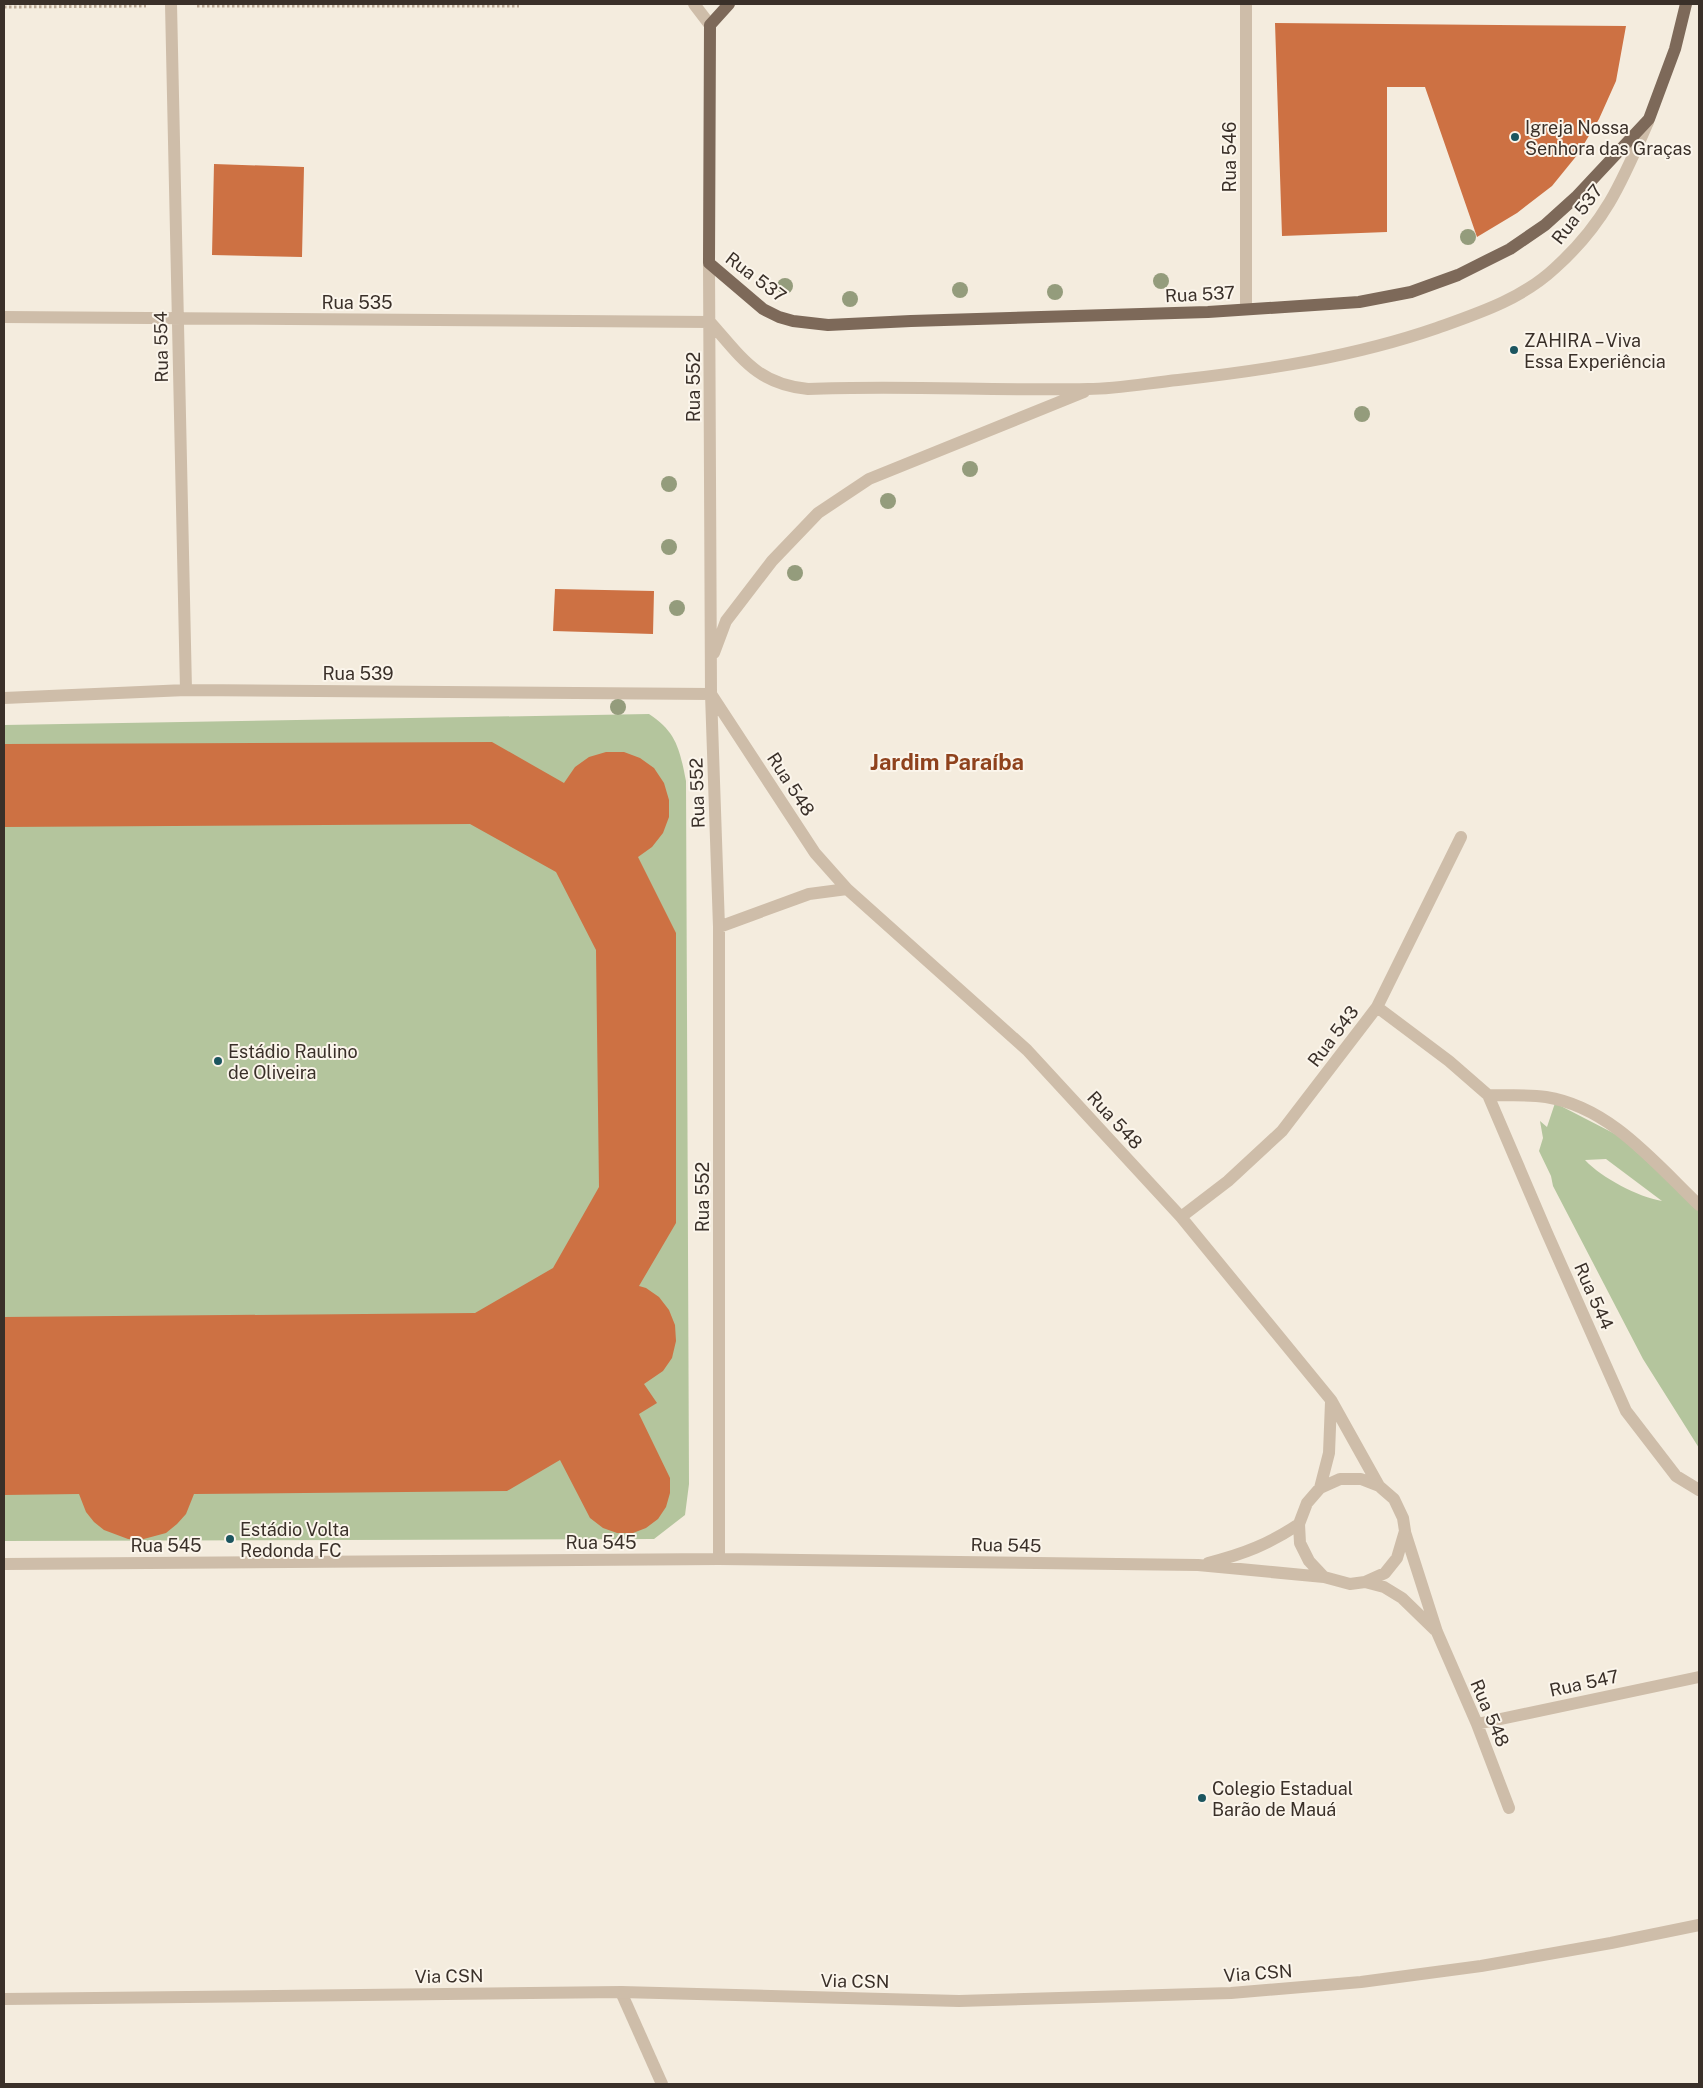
<svg xmlns="http://www.w3.org/2000/svg" width="1703" height="2088" font-family="'Public Sans',sans-serif">
	<style>
		.green { fill: #b4c59d; fill-rule: evenodd }
		.building { fill: #cd7143 }
		.lines { fill: none; stroke-linecap: round; stroke-linejoin: round }
		.path { stroke: #baa793; stroke-width: 3; stroke-dasharray: 2.5 2.5; stroke-linecap: butt }
		.service { stroke: #cebda9; stroke-width: 12 }
		.minor { stroke: #cebda9; stroke-width: 12 }
		.tertiary { stroke: #cebda9; stroke-width: 12 }
		.primary { stroke: #7d6959; stroke-width: 12 }
		.tree { fill: #949c7c }
		.poi-dot { fill: #1b555f; stroke: #fbf5eb; stroke-width: 2 }
		.labels { text-anchor: middle; dominant-baseline: central; stroke-width: 4; stroke-linejoin: round; paint-order: stroke }
		.poi-label { font-size: 18px; fill: #3a3029; stroke: #fbf5eb; text-anchor: start }
		.street-label { font-size: 18px; fill: #3a3029; stroke: #fbf5eb }
		.district-label { font-size: 22px; font-weight: bold; fill: #8f421d; stroke: #fbf5eb }
	</style>
	<rect width="100%" height="100%" fill="#f4ecde"/>
	<!-- green -->
	<path class="green" d="M649 714C677 732 680 751 686 781L689 1484 685 1515 654 1539 4 1541V725Z
		M1555 1103 1619 1136 1699 1209V1448L1643 1359 1553 1186 1551 1176 1539 1151 1543 1138 1540 1121 1547 1127ZM1606 1159 1662 1201C1638 1197 1602 1178 1585 1160Z"/>
	<!-- building -->
	<path class="building" d="M1275 23 1626 26 1616 81 1599 119 1578 154 1552 186 1517 213 1477 237 1425 87H1387V232L1282 236Z
		M214 164 304 167 302 257 212 255Z
		M555 589 654 591 653 634 553 631Z
		M492 742 564 783 575 767 589 757 606 752H624L640 758 654 768 664 783 669 800V817L663 833 652 847 638 857 676 933V1223L639 1286 646 1288 659 1297 669 1310 675 1325 676 1341 672 1358 663 1371 644 1384 657 1403 639 1414 670 1478V1493L666 1507 658 1519 646 1528 633 1533H617L603 1528 590 1518 560 1460 507 1491 194 1494 186 1514 177 1524 166 1533 140 1540 128 1539 104 1530 94 1522 86 1512 79 1494 4 1495V1317L475 1313 553 1268 599 1187 596 950 556 872 470 824 4 827V744Z"/>
	<g class="lines">
		<!-- path -->
		<path class="path" d="M197 6H519
			M4 7 146 6"/>
		<!-- service -->
		<path class="service" d="M621 1992 662 2084"/>
		<!-- minor -->
		<path class="minor" d="M171 4 186 690
			M694 4 710 25
			M709 263 711 694 719 927V1559
			M1246 309V4
			M4 317 710 322
			M710 322C742 358 757 384 808 389 902 385 995 391 1088 389 1118 389 1148 383 1178 380 1266 370 1353 357 1437 328 1479 313 1522 299 1555 268 1605 223 1622 182 1648 122
			M714 653 726 621 772 561 818 513 869 479 1084 392
			M711 694 815 853 847 889 1027 1050 1181 1217 1331 1400 1379 1486 1394 1499 1403 1518 1405 1531 1397 1558 1385 1573 1365 1582 1350 1584 1324 1577 1309 1561 1300 1543 1299 1524 1307 1503 1320 1488 1340 1479H1361L1379 1486
			M4 698 186 690 711 694
			M719 927 809 894 847 889
			M1377 1007 1449 1061 1488 1095 1547 1233 1626 1411 1676 1476 1699 1490
			M1488 1095C1507 1096 1527 1094 1546 1097 1610 1107 1655 1163 1699 1205
			M1181 1217 1228 1181 1282 1131 1377 1007 1461 837
			M1320 1488 1329 1453 1331 1402
			M1405 1532 1437 1632 1477 1724 1509 1808
			M1208 1563C1244 1554 1269 1544 1299 1524
			M4 1564 719 1559 1198 1565 1324 1577
			M1365 1582 1384 1587 1402 1598 1435 1630
			M1477 1724 1699 1677"/>
		<!-- tertiary -->
		<path class="tertiary" d="M4 1999 621 1992 959 2001 1231 1993 1361 1982 1481 1966 1611 1943 1699 1925"/>
		<!-- primary -->
		<path class="primary" d="M729 4 710 25 709 263 763 309 779 317 793 321 828 325 911 321 1208 312 1359 302 1411 292 1458 275 1510 249 1545 225 1576 197 1649 119 1675 49 1686 4"/>
	</g>
	<!-- trees -->
	<g class="tree">
		<circle cx="1468" cy="237" r="8"/>
		<circle cx="1161" cy="281" r="8"/>
		<circle cx="785" cy="286" r="8"/>
		<circle cx="960" cy="290" r="8"/>
		<circle cx="1055" cy="292" r="8"/>
		<circle cx="850" cy="299" r="8"/>
		<circle cx="1362" cy="414" r="8"/>
		<circle cx="970" cy="469" r="8"/>
		<circle cx="669" cy="484" r="8"/>
		<circle cx="888" cy="501" r="8"/>
		<circle cx="669" cy="547" r="8"/>
		<circle cx="795" cy="573" r="8"/>
		<circle cx="677" cy="608" r="8"/>
		<circle cx="618" cy="707" r="8"/>
	</g>
	<!-- markers -->
	<g class="poi-dot">
		<circle cx="1515" cy="137" r="5"/>
		<circle cx="1514" cy="350" r="5"/>
		<circle cx="218" cy="1061" r="5"/>
		<circle cx="230" cy="1539" r="5"/>
		<circle cx="1202" cy="1798" r="5"/>
	</g>
	<g class="labels">
		<!-- poi labels -->
		<g class="poi-label">
			<text x="1525" y="127">Igreja Nossa<tspan x="1525" dy="21">Senhora das Graças</tspan></text>
			<text x="1524" y="340">ZAHIRA – Viva<tspan x="1524" dy="21">Essa Experiência</tspan></text>
			<text x="228" y="1051">Estádio Raulino<tspan x="228" dy="21">de Oliveira</tspan></text>
			<text x="240" y="1529">Estádio Volta<tspan x="240" dy="21">Redonda FC</tspan></text>
			<text x="1212" y="1788">Colegio Estadual<tspan x="1212" dy="21">Barão de Mauá</tspan></text>
		</g>
		<!-- street labels -->
		<g class="street-label">
			<text transform="translate(1229 157) rotate(-90)">Rua 546</text>
			<text transform="translate(1577 214) rotate(-52)">Rua 537</text>
			<text transform="translate(756 277) rotate(37)">Rua 537</text>
			<text transform="translate(1200 294) rotate(-3)">Rua 537</text>
			<text x="357" y="302">Rua 535</text>
			<text transform="translate(161 347) rotate(-91)">Rua 554</text>
			<text transform="translate(693 387) rotate(-90)">Rua 552</text>
			<text x="358" y="673">Rua 539</text>
			<text transform="translate(791 784) rotate(57)">Rua 548</text>
			<text transform="translate(697 793) rotate(-92)">Rua 552</text>
			<text transform="translate(1333 1036) rotate(-53)">Rua 543</text>
			<text transform="translate(1115 1120) rotate(47)">Rua 548</text>
			<text transform="translate(702 1197) rotate(-90)">Rua 552</text>
			<text transform="translate(1594 1296) rotate(66)">Rua 544</text>
			<text x="601" y="1542">Rua 545</text>
			<text x="166" y="1545">Rua 545</text>
			<text transform="translate(1006 1545) rotate(1)">Rua 545</text>
			<text transform="translate(1584 1683) rotate(-12)">Rua 547</text>
			<text transform="translate(1490 1713) rotate(67)">Rua 548</text>
			<text transform="translate(1258 1973) rotate(-4)">Via CSN</text>
			<text transform="translate(449 1976) rotate(-1)">Via CSN</text>
			<text transform="translate(855 1981) rotate(1)">Via CSN</text>
		</g>
		<!-- district labels -->
		<g class="district-label">
			<text x="947" y="762">Jardim Paraíba</text>
		</g>
	</g>
	<!-- border -->
	<rect width="1703" height="2088" fill="none" stroke="#3a3029" stroke-width="10"/>
</svg>
